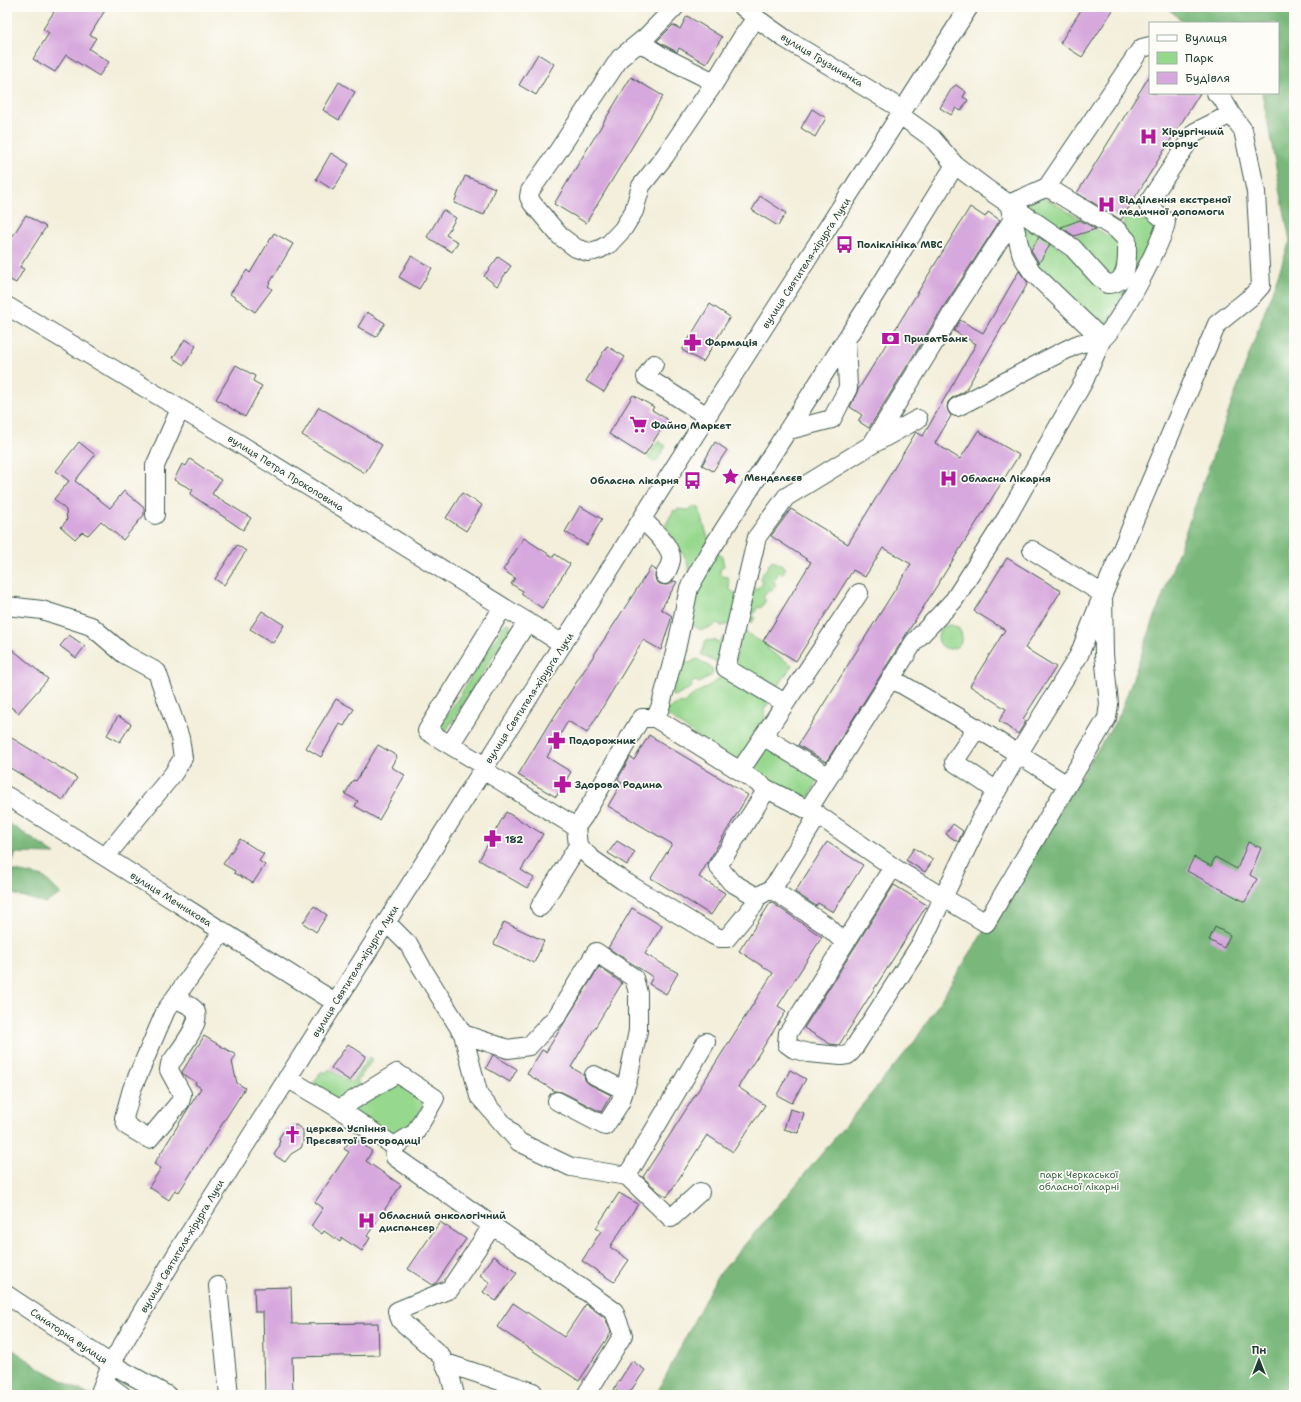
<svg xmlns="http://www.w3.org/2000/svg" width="1301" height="1402" font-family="'Shantell Sans',sans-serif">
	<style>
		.green { fill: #97d88f; stroke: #5b8a62 }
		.forest { fill: #79b87a; stroke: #4c7a57 }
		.building { fill: #d7a8dd }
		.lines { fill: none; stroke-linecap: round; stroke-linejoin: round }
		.minor-casing { stroke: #3f584d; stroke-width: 20 }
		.minor { stroke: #fff; stroke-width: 18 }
		.labels { text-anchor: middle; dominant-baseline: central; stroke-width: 3.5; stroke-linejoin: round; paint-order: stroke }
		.street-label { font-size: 10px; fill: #1f3d34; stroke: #fdfcf7 }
		.poi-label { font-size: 10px; font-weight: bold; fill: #1f3d34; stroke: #fdfcf7; text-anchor: start }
		.park-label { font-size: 10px; fill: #3d644b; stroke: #fdfcf7 }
	</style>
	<rect width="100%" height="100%" fill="#fdfcf7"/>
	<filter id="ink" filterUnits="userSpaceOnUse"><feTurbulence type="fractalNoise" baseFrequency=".025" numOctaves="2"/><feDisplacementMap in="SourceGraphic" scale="8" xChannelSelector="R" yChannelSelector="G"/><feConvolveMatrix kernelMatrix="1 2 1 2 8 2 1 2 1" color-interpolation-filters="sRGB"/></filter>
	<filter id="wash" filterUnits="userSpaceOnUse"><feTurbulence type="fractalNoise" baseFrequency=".012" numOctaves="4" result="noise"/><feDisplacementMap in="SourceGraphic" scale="16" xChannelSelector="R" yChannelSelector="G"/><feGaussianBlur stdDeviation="0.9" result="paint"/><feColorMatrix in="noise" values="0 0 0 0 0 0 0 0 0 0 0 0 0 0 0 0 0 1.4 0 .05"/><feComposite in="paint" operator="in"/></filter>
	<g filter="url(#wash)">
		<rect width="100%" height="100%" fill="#f3efdb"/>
		<!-- green -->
		<path class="green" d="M1044 197 1108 236 1109 234 1117 236 1123 265 1108 278 1025 204Z
			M1130 211C1142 226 1145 218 1159 224V228L1106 327 1101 326 1034 266 1022 224 1121 286 1123 226 1124 220Z
			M658 441 666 446 656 462 648 458Z
			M695 506 699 508 710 545 689 573 687 561 665 526 674 510 676 511 678 509 688 510Z
			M715 552 722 556 724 566 720 570C720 575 723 577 728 577L730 590 739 596 732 624 721 626 720 624 716 623 713 627 701 630 687 622 695 603V600L692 598Z
			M772 560 786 568 782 574 779 572 773 582 776 583 772 591 769 589 763 598 766 600 761 608 758 607 753 615 755 617 752 623 743 617 754 588H758L761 586 762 582 760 578Z
			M507 623 510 624V629L444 734 438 730 504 625Z
			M938 637a12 12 0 1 1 24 0a12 12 0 1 1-24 0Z
			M740 629 768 646 767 649 792 665 775 692 735 667Z
			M729 637 717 662 713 661 701 654 704 647 705 641 714 640 718 642 721 641 722 638Z
			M697 659 713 669 712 675 699 683 696 681 693 682 691 684 692 687 677 696 671 695 679 662 689 663Z
			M722 675 770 701 764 710 765 719 740 758 731 761 663 712 679 703 683 704 686 703 687 699 718 680Z
			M765 745 818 780 809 797H792L746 770Z
			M369 1057 373 1059 358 1080 357 1092 342 1103 311 1087 322 1071 326 1073 329 1069 351 1083Z
			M395 1081 421 1097 423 1104 416 1123 390 1138 349 1109Z"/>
		<!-- forest -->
		<path class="forest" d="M1166 7H1294V1395H656L716 1278 795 1186 915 1041 1120 714 1290 241 1262 93H1278V23H1185Z
			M7 822 55 854 16 853 10 870 44 877 61 894 45 903 13 894 7 904Z
			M7 1346 43 1370 89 1395H7Z"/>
		<g id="blocks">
			<!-- building -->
			<path class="building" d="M57 7H107L90 35 96 38 89 49 109 62 99 76 66 55 55 72 33 59 49 33 43 29Z
				M1083 7H1115L1082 57 1060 43Z
				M687 16 722 37 706 64 679 48 677 52 657 41 673 25 680 29Z
				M538 54 554 64 536 95 519 85Z
				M1150 75V93H1200L1121 220 1077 193Z
				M631 77 663 96 586 223 554 204Z
				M339 82 355 92 339 120 323 110Z
				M956 85 966 92 963 97 968 100 961 111 956 108 951 115 940 108 952 88Z
				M812 109 826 118 815 137 801 128Z
				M331 153 349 164 333 190 316 179Z
				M465 176 495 188 484 215 454 203Z
				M760 196 786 213 778 226 752 210Z
				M970 207 985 217 988 212 1000 220 944 306 869 428 858 421 862 415 850 407 858 390Z
				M443 210 456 218 446 235 458 242 452 252 427 237Z
				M26 215 46 227 20 267 24 269 16 283 7 278V245Z
				M1080 220 1096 229 1074 236 1061 227Z
				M274 233 293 244 268 286 272 289 255 312 230 294 247 270 250 273Z
				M1039 237 1050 245 1039 263 1031 250Z
				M411 256 432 268 419 289 399 277Z
				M498 257 511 266 497 286 484 276Z
				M1019 271 1028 283 965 391 952 398 948 402 947 407 948 411 951 416 935 443 960 459 978 431 1019 455 826 762 798 745 911 564 883 548 865 577 853 570 796 661 763 641 811 562 771 536 791 509 848 544 916 432 923 436 976 344 954 331 960 320 983 333Z
				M710 304 730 317 703 362 682 350Z
				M367 312 385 323 376 337 358 327Z
				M185 339 196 346 184 365 173 358Z
				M607 346 625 357 604 392 586 381Z
				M236 365 255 376 253 381 262 386 245 417 216 399Z
				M633 395 654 407 652 410 667 419 670 426 660 431 644 456 609 434Z
				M319 407 382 445 365 473 302 435Z
				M79 442 95 455 75 481 110 508 124 491 144 508V515L123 540 101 521 88 535 82 532 75 539 61 527 67 520 66 510 54 499 69 481 56 471Z
				M715 442 727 450 713 471 702 465Z
				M190 459 221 480 212 494 251 518 243 530 190 494 193 490 174 480 182 464 186 466Z
				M462 493 482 505 466 531 446 518Z
				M580 506 602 519 587 545 565 532Z
				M524 538 553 557 555 554 570 564 542 608 521 594 523 591 511 584 515 578 503 570Z
				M237 545 246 551 224 585 215 579Z
				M1007 558 1061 591 1025 648 1056 667 1023 719 1026 721 1018 734 999 721 1006 709 970 686 1005 630 974 611Z
				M651 567 656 570 655 576 656 581 660 584 666 585 670 584 674 581 677 582 661 609 672 616 661 650 643 640 587 733 568 721 547 757 571 772 556 797 518 775 551 720H552Z
				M262 611 284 625 273 643 250 629Z
				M69 635 85 646 76 658 60 646Z
				M7 645 48 679 18 713 7 704Z
				M336 699 354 709 344 726 340 724 321 757 306 748Z
				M118 716 131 724 120 742 107 735Z
				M7 735 77 778 63 800 7 766Z
				M649 735 748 795 699 877 725 893 711 915 651 878 672 844 608 806 622 782 618 779 630 757 634 760Z
				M378 745 397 756 391 767 405 775 379 820 355 806 358 801 345 794 353 780 356 781Z
				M506 812 543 834 521 870 534 878 527 888 479 860Z
				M953 824 963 831 958 842 946 834Z
				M240 839 264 854 259 861 265 865 253 883 234 873 235 871 223 864Z
				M617 841 635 852 627 865 608 853Z
				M827 842 863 865 833 912 818 903 816 906 795 892Z
				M1248 842 1261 848 1250 875 1257 879 1245 902 1187 871 1194 857 1211 866 1215 857 1237 869Z
				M914 848 933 860 925 872 906 860Z
				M894 885 927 905 839 1045 830 1044 804 1028Z
				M771 902 822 937 778 1006 786 1011 738 1087 765 1105 733 1152 707 1135 667 1197 659 1192 643 1177 773 973 739 951Z
				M314 906 327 915 316 932 303 923Z
				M632 908 662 926 645 954 678 973 666 994 649 984 653 977 608 948Z
				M504 922 544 941 534 963 494 944Z
				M1215 927 1230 935 1224 948 1209 940Z
				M599 967 622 983 571 1067 584 1075 585 1080 589 1084 611 1095 601 1112 562 1092 555 1091 527 1074 542 1050 546 1052Z
				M204 1036 236 1055 232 1062 237 1083 245 1088 179 1192 175 1190 169 1200 149 1187 161 1168 154 1164 201 1088 195 1084 196 1082 183 1074 182 1072Z
				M348 1044 366 1056 350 1081 331 1068Z
				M493 1055 517 1069 510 1082 486 1068Z
				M790 1070 806 1079 792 1103 777 1095Z
				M790 1109 804 1113 798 1133 784 1129Z
				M296 1125 303 1130V1143L301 1148 291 1154 285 1162 274 1155 280 1145 279 1138 282 1133 291 1126Z
				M352 1137 372 1151 366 1161 401 1185 367 1236 370 1238 362 1251 342 1238 340 1242 324 1231 322 1234 311 1226 323 1208 315 1202 349 1152 344 1149Z
				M619 1193 638 1204 610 1247 629 1260 614 1282 582 1261 601 1231 596 1228Z
				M440 1222 466 1239 436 1283 433 1285 408 1269Z
				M494 1256 517 1273 496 1301 483 1292 490 1283 480 1275Z
				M291 1287 292 1324 378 1323 379 1355 292 1357 293 1395H265L263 1312H255L254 1288Z
				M513 1303 564 1337 586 1304 605 1318 611 1332 608 1336V1337L579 1381 497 1327Z
				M632 1361 645 1370 628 1395H623L614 1389Z"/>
		</g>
	</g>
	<g filter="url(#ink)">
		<use href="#blocks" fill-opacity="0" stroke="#3f584d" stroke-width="1"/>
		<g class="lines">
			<defs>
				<path id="minor" d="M675 7 646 37 620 58 552 160 530 191 529 197 532 203 560 236 576 248 588 252 594 251 600 249 609 244 623 229 634 211 641 186 665 156 713 85 743 36 756 18
					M743 7 756 18 784 38 903 110
					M640 42 660 55 714 82
					M1216 93 1222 98 1231 114
					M1047 187 1116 229 1127 240C1127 256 1130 285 1107 284L1100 278 1073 248 1009 204Z
					M1047 187 1140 50 1142 48 1150 46
					M7 306 238 443 563 644
					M654 364 646 377 707 416
					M789 430 832 419 848 388 846 339
					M872 444 953 312 1013 219
					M155 515V466L180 409
					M642 519C651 528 673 547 671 560 670 566 667 571 665 575
					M859 593 740 771 767 789 808 810 914 642 954 600 1007 517 1084 381 1102 339 1032 272 1022 256 1009 204 987 189 955 165 932 138 900 115
					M7 606 42 610 91 626 124 654 157 672 180 738 183 758 173 774 106 856
					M891 678 977 728
					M785 703 726 668 757 537 786 497 871 445 918 419
					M655 718 660 708 677 645 689 588 710 551 872 299 955 165
					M763 736 829 777
					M450 745 427 731 503 607
					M485 766 450 745 527 622
					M483 770 576 827
					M740 771 655 718H642L638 723 584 816 576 827 578 846 592 859 622 880 713 935 719 938H727L754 905 757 897 731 882 718 866 767 789
					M997 791 954 762 977 728 1067 785
					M7 796C117 863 225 934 335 1002
					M808 810 818 815 899 871 986 923 1107 718 1109 704 1104 654 1103 594 1217 324 1252 296 1261 286 1256 192 1243 130 1231 114 1195 132 1150 200 1148 205C1153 212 1161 215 1166 222 1163 241 1117 329 1102 339 1095 343 1084 341 1076 345 1036 364 997 387 957 407
					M893 867 790 1030 788 1033 787 1044 794 1049 808 1053 841 1056 848 1055 852 1051 922 942 981 818 1017 756 1079 655 1103 594 1032 550
					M771 889 827 926 845 943
					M757 897 771 889 778 880 818 815
					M540 907 578 846
					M386 922 409 945 422 968 463 1034 479 1096 519 1142 571 1167 627 1176 706 1042
					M175 999C181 1002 189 1004 194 1009 205 1021 177 1053 170 1064L169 1070 182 1094 180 1102 149 1139 127 1126 124 1118 132 1089 166 1010 223 931
					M463 1034 508 1049 529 1046 557 1016 596 952 634 978 638 993V1031L628 1079 620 1103 605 1126 557 1101
					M594 1075 624 1090
					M287 1078 336 1107 339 1109 394 1146 415 1133 435 1098 397 1073 339 1109
					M394 1146 395 1157 614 1311 623 1335 586 1395
					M627 1176 671 1218 700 1192
					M218 1286 229 1395
					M7 1295 111 1364 167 1395
					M446 1363 533 1392
					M104 1382 122 1395
					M99 1395 111 1364 180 1248 707 416 969 7
					M455 1395 450 1375 441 1356 401 1321 397 1311 450 1289 492 1226"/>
			</defs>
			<!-- minor casing -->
			<use href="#minor" class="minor-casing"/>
			<!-- minor -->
			<use href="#minor" class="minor"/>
		</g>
	</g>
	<!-- icons -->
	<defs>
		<symbol id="hospital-bare" viewBox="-9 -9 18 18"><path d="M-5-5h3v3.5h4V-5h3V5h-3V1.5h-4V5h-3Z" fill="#b5179e" stroke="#fdfcf7" stroke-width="2.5" paint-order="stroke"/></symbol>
		<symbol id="bus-bare" viewBox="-9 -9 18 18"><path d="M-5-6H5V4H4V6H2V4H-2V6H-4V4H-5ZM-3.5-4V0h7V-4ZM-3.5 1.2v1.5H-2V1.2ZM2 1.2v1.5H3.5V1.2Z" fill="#b5179e" stroke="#fdfcf7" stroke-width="2.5" paint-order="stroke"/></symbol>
		<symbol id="bank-bare" viewBox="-9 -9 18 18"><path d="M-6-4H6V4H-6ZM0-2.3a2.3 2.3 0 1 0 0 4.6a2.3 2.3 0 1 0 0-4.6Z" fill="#b5179e" stroke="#fdfcf7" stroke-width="2.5" paint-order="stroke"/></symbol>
		<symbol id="pharmacy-bare" viewBox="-9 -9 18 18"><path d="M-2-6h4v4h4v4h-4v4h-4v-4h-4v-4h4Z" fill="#b5179e" stroke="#fdfcf7" stroke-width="2.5" paint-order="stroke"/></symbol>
		<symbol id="supermarket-bare" viewBox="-9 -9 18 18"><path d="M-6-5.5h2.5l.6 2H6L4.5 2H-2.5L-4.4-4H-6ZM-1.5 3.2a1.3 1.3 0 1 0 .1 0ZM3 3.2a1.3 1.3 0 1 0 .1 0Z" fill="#b5179e" stroke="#fdfcf7" stroke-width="2.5" paint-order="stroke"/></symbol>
		<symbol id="sight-bare" viewBox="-9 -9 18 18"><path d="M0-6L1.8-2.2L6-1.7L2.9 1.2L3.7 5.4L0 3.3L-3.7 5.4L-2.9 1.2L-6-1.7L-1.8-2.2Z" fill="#b5179e" stroke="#fdfcf7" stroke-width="2.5" paint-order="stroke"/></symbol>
		<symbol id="church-bare" viewBox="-9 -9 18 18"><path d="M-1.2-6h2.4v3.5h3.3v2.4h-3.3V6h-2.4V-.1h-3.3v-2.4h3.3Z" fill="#b5179e" stroke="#fdfcf7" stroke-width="2.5" paint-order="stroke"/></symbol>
	</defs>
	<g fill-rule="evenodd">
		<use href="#hospital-bare" x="1136" y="124" width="25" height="25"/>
		<use href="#hospital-bare" x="1094" y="192" width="25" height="25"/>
		<use href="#bus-bare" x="832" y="232" width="25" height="25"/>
		<use href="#bank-bare" x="878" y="326" width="25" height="25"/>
		<use href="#pharmacy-bare" x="680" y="330" width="25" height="25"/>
		<use href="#supermarket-bare" x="626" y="412" width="25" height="25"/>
		<use href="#sight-bare" x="718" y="464" width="25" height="25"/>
		<use href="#hospital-bare" x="936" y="466" width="25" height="25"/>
		<use href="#bus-bare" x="680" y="468" width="25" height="25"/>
		<use href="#pharmacy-bare" x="544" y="728" width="25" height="25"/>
		<use href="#pharmacy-bare" x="550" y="772" width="25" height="25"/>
		<use href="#pharmacy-bare" x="480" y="826" width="25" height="25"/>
		<use href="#church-bare" x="280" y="1122" width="25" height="25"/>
		<use href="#hospital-bare" x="354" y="1208" width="25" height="25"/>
	</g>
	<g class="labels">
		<!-- street labels -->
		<g class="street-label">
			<text transform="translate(822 60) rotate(31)">вулиця Грузиненка</text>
			<text transform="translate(806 263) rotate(-57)">вулиця Святителя-хірурга Луки</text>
			<text transform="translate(286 473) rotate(32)">вулиця Петра Прокоповича</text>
			<text transform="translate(529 698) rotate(-57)">вулиця Святителя-хірурга Луки</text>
			<text transform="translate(171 899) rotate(32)">вулиця Мечникова</text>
			<text transform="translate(355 971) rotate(-58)">вулиця Святителя-хірурга Луки</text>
			<text transform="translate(182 1246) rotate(-59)">вулиця Святителя-хірурга Луки</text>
			<text transform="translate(69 1336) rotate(34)">Санаторна вулиця</text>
		</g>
		<!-- poi labels -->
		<g class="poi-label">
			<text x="1162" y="131">Хірургічний<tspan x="1162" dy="12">корпус</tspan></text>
			<text x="1119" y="199">Відділення екстреної<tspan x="1119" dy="12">медичної допомоги</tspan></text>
			<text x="857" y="244">Поліклініка МВС</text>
			<text x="904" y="338">ПриватБанк</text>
			<text x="705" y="342">Фармація</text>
			<text x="651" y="425">Файно Маркет</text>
			<text x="744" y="477">Менделєєв</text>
			<text x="961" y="478">Обласна Лікарня</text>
			<text x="679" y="480" text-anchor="end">Обласна лікарня</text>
			<text x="569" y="740">Подорожник</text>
			<text x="575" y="784">Здорова Родина</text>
			<text x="505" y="839">182</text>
			<text x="306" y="1128">церква Успіння<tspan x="306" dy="12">Пресвятої Богородиці</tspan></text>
			<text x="379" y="1215">Обласний онкологічний<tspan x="379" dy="12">диспансер</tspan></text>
		</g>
		<!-- park labels -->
		<g class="park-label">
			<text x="1079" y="1174">парк Черкаської<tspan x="1079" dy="12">обласної лікарні</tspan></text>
		</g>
	</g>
	<!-- margin -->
	<rect width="1301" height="1402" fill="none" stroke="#fdfcf7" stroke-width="24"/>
	<!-- legend -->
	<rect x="1149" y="22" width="130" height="72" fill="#fdfcf7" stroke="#a4b0a9"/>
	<rect x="1157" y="35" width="20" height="6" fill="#ffffff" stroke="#a4b0a9"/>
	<text x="1185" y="42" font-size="12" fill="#1f3d34">Вулиця</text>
	<rect x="1157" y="52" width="20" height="12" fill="#97d88f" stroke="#a4b0a9"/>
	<text x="1185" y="62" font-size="12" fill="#1f3d34">Парк</text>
	<rect x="1157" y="72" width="20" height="12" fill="#d7a8dd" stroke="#a4b0a9"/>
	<text x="1185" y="82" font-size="12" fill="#1f3d34">Будівля</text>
	<!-- north arrow -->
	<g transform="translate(1259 1360)" stroke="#fdfcf7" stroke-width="3" paint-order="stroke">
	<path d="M0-3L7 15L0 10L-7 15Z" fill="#1f3d34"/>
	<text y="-6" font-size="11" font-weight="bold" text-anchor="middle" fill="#1f3d34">Пн</text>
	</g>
</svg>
